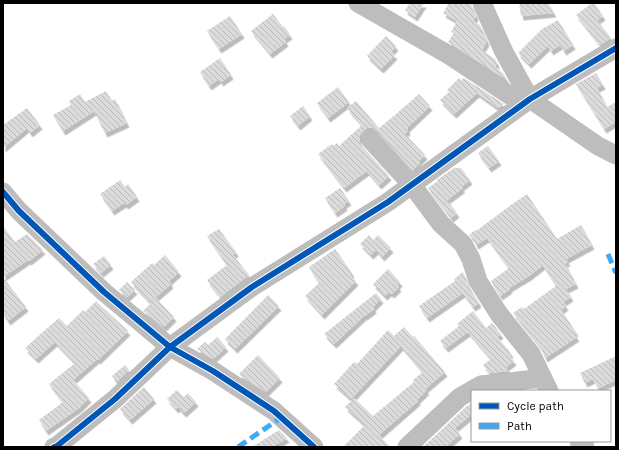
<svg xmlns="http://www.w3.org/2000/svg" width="619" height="450" font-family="Karla,sans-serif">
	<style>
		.building { fill: url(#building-back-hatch); filter: url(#shadow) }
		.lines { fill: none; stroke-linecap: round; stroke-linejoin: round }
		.minor { stroke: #bdbdbd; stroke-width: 19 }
		.quiet { stroke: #3fa9f5; stroke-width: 5; stroke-dasharray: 10 5; stroke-linecap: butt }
		.cycleway-casing { stroke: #fff; stroke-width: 8 }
		.cycleway { stroke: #0057b8; stroke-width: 6 }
	</style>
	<defs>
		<pattern id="building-back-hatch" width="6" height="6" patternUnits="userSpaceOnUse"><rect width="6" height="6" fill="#dbdbdb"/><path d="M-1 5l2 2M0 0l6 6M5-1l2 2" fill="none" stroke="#bababa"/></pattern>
		<filter id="shadow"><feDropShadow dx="2.5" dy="4.5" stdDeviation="0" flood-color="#0004"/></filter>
	</defs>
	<rect width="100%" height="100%" fill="#fff"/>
	<!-- building -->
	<path class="building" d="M410 3H424L415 17 405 10Z
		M449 3H470L471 4 476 16 473 21 480 25 487 41 482 50 495 59 497 63 495 67 503 73 507 80 448 42 454 33 451 32 457 21 443 13Z
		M519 3H548L554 13 521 16Z
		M592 3H594L603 16 597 20 611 38 600 45 576 15Z
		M273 14 283 27 284 26 290 35 284 39 286 42 270 54 251 31Z
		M230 16 242 34 219 49 207 31Z
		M558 20 573 45 564 51 560 45 551 51 548 46 529 64 518 53 542 29Z
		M386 36 396 46 391 52 395 55 381 69 367 56Z
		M220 58 231 75 221 82 219 79 209 86 200 72Z
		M596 73 603 85 597 88 607 107 616 102V122L604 129 576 84Z
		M459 78 461 80 464 78 504 104 498 108 477 93 454 114 440 100 449 92 447 90Z
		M338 87 349 102 328 118 317 103Z
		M106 91 112 101 115 99 127 123 105 133 94 111 63 131 53 115 71 105 69 101 80 94 85 102Z
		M419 94 430 106 407 128 408 130 405 134 425 155 418 162 420 163 413 170 378 132 373 128H367L363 131 360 135 359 142 362 146 389 176 379 185 367 171 344 188 318 154 332 144 333 146 337 143 339 146 362 125 347 108 356 101 379 128 395 115Z
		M303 106 310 116 298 126 290 116Z
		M27 108 40 125 30 133 27 128 3 148V125Z
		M488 146 499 161 489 168 478 153Z
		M454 168H461L470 180 461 187 463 188 447 200 457 213 451 218 428 188 438 181 437 180Z
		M120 180 125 187 128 184 137 197 126 205 124 203 112 211 100 194Z
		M340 188 349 201 344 204 345 206 335 213 325 198Z
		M527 194 557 239 581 225 592 245 566 259 568 262 565 263 576 284 566 289 571 297 563 302 566 306 561 310 576 332 574 333 577 337 545 358 540 347 513 313 522 307 524 309 556 286 543 265 529 276 509 288 510 289 500 296 491 281 509 268 487 238 476 245 473 239 469 235 475 230 476 231 511 205Z
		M3 226 15 242 27 234 43 250 29 261 28 260 3 277 26 307 8 321 3 314Z
		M219 229 236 252 233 255 249 275 220 297 207 280 227 265 207 236Z
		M369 235 373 240 378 235 391 248 382 257 376 250 371 255 360 244Z
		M335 249 352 273 350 275 356 281 322 315 305 296 319 283 309 267Z
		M165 255 179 272 169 281 171 284 150 302 131 282 152 263 154 265Z
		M104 256 111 265 101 273 93 264Z
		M388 269 400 282 397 285 399 287 392 294 389 292 385 296 373 284Z
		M463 272 469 287 479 303 473 307 463 293 427 318 419 306 455 281 454 279Z
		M127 282 135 290 127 297 119 290Z
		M376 293 381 299 373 307 374 309 365 316V315L334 344 324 334Z
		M268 295 279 306 235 349 225 339Z
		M156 298 174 317 164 327 143 311Z
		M96 301 128 331 98 360 97 359 73 380 89 398 79 408 46 431 39 420 63 402 49 384 75 363 55 342 36 359 25 348 53 323 59 318 67 326 83 310 85 312Z
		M473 311 486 328 492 323 501 334 497 337 511 353 509 355 514 361 506 367 508 370 507 371 490 373 483 365 491 359 468 332 446 348 440 341 459 326 457 324Z
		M404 327 413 337 414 336 445 372 425 389 427 390 417 400 418 401 379 435 390 447H343L365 425 345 407 354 398 373 416 414 382 413 380 423 372 401 346 351 399 334 384 354 362 357 364 388 330 394 336Z
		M217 337 226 347 213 359 197 349 205 342 208 345Z
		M258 355 280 378 266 392 242 377 239 374Z
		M616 356V380L598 388 593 379 585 383 580 373Z
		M125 365 129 370 117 382 112 376Z
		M144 387 154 399 130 420 120 409Z
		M177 390 184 397 188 393 196 402 184 413 178 407 176 409 167 399Z
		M472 403V414L455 428 460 434 445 447H423L467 406Z
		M279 430 287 438 272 447H252Z"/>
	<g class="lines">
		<!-- minor -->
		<path class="minor" d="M358 3 449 55 523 104
			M482 3 504 52 530 99 598 146 616 155
			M370 139 412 185 441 224 463 244 471 259 478 281 499 314 531 354 549 391
			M3 192 19 211 104 292 170 347 213 371 274 411 314 447
			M579 441 585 447
			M54 447 57 446 115 399 170 347 252 287 388 202 530 99 616 48
			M407 447 460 397 481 385 543 378"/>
		<!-- quiet -->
		<path class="quiet" d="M608 254 616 273
			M238 447 282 417"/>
		<defs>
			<path id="cycleway" d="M3 192 19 211 104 292 170 347 213 371 274 411 314 447
				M54 447 57 446 115 399 170 347 252 287 388 202 530 99 616 48"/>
		</defs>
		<!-- cycleway casing -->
		<use href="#cycleway" class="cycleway-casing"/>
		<!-- cycleway -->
		<use href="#cycleway" class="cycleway"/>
	</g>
	<!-- border -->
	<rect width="619" height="450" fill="none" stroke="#000000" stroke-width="8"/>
	<!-- legend -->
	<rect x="471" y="390" width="140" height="52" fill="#ffffff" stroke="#999999"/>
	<rect x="479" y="403" width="20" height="6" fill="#0057b8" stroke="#999999"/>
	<text x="507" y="410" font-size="12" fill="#000000">Cycle path</text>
	<rect x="479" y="423" width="20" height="6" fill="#3fa9f5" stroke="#999999"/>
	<text x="507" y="430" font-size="12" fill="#000000">Path</text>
</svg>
